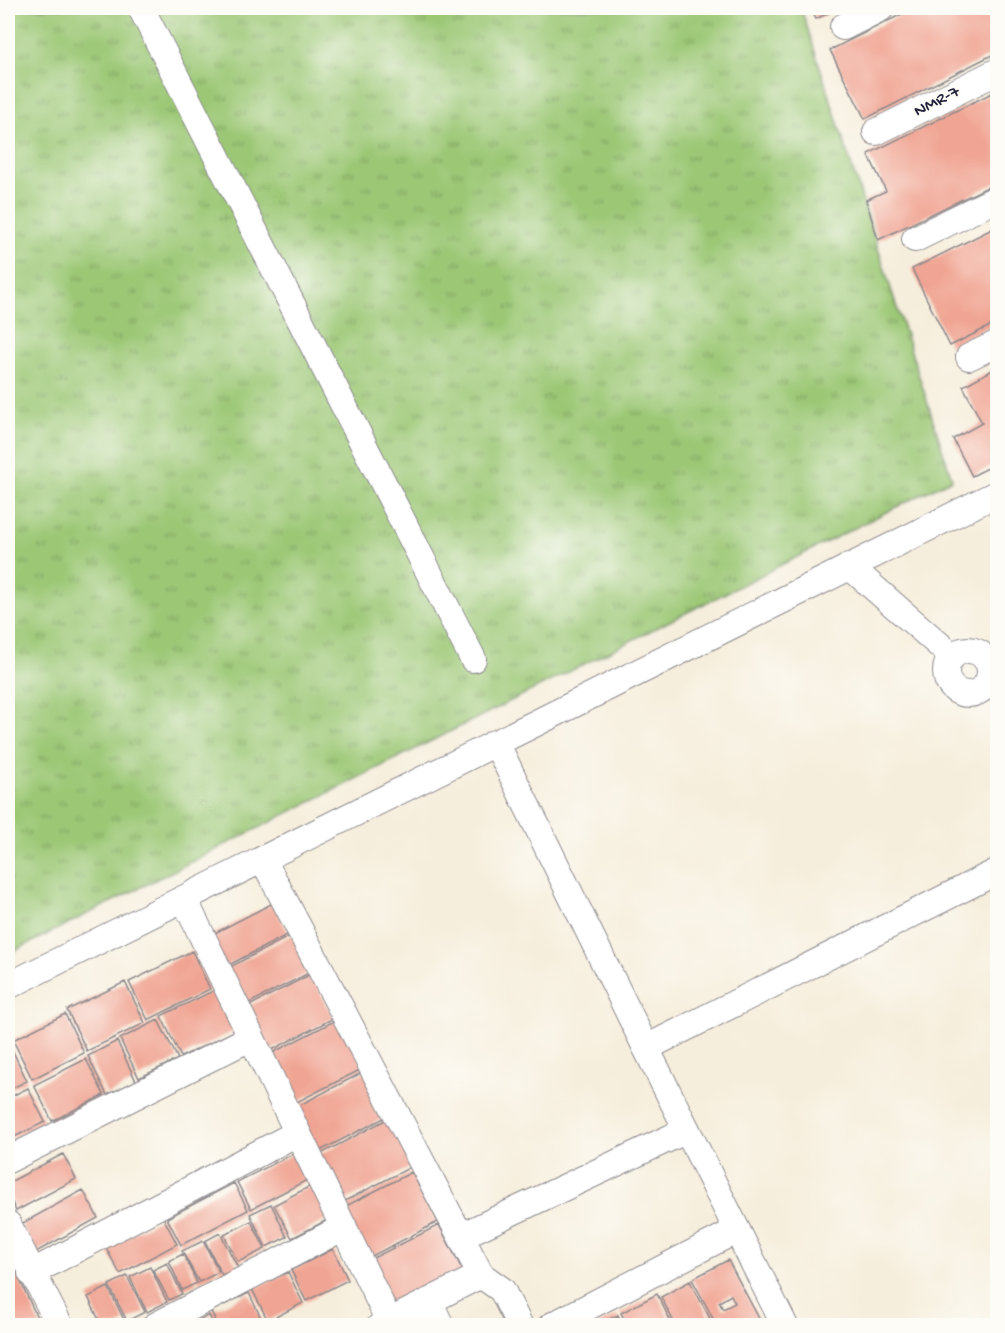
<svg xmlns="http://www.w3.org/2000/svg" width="1005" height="1333" font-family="'Gochi Hand',sans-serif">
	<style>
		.grass { fill: url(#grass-tufts); stroke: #5f7558; stroke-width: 1.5 }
		.building { fill: #f0a493; fill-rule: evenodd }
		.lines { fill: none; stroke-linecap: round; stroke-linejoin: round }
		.minor-casing { stroke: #8c888c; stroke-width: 28 }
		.minor { stroke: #fff; stroke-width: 26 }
		.labels { text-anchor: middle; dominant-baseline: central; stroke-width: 5; stroke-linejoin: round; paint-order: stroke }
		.street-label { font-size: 18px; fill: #22223b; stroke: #fdfcf7 }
	</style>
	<defs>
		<pattern id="grass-tufts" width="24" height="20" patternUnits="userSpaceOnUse" patternTransform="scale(1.5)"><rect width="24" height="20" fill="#9cc876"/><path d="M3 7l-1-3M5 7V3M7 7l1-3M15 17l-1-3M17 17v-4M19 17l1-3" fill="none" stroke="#7fa262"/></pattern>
	</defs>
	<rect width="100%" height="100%" fill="#fdfcf7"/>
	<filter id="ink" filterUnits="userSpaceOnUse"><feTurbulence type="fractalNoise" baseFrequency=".0167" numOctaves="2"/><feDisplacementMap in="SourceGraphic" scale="12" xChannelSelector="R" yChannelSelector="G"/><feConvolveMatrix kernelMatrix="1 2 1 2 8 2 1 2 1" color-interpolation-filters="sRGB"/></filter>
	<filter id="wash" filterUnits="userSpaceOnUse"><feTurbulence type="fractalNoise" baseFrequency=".008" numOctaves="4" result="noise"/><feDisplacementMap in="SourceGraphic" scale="24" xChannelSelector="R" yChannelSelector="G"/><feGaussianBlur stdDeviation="1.35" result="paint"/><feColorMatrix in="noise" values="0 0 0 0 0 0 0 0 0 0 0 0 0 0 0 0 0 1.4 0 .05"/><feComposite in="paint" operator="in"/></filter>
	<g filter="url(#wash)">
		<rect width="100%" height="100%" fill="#f6eedc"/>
		<!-- grass -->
		<path class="grass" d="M8 8H801L952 479 8 954Z"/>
		<g id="blocks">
			<!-- building -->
			<path class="building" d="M810 8H839L816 19Z
				M914 8H998V52L865 119 830 50Z
				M998 90V182L878 240 866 200 886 191 868 154Z
				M998 226V322L950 346 912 269Z
				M998 367V463L972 476 953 439 982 423 963 386Z
				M273 903 289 934 223 968 207 937Z
				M292 935 311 972 243 1006 224 970Z
				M192 951 210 989 148 1020 129 982Z
				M311 974 334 1018 266 1053 243 1009Z
				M125 982 145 1023 87 1051 67 1010Z
				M221 987 241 1028 181 1057 161 1016Z
				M65 1014 84 1053 32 1079 13 1040Z
				M338 1019 364 1068 289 1106 264 1057Z
				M158 1020 178 1059 139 1078 120 1039Z
				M8 1041 27 1081 8 1090Z
				M117 1041 136 1081 107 1095 88 1056Z
				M86 1059 104 1095 52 1121 34 1085Z
				M365 1071 388 1116 314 1154 292 1109Z
				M28 1088 45 1122 8 1140V1098Z
				M389 1118 413 1166 339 1204 315 1157Z
				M299 1151 313 1177 251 1209 237 1182Z
				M63 1154 76 1179 16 1211 8 1194V1183Z
				M412 1172 438 1222 368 1258 342 1208Z
				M318 1182 335 1216 292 1238 274 1205Z
				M234 1183 248 1210 181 1245 167 1218Z
				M83 1190 98 1218 36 1252 21 1224Z
				M271 1204 287 1237 266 1247 250 1214Z
				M163 1217 177 1244 120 1274 106 1248Z
				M251 1221 265 1249 238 1262 224 1235Z
				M439 1225 465 1275 393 1312 367 1261Z
				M220 1233 238 1268 222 1275 205 1241Z
				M203 1241 219 1272 199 1282 182 1251Z
				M333 1249 348 1280 306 1301 291 1270Z
				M8 1254 41 1326H8Z
				M183 1254 197 1283 182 1290 169 1261Z
				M728 1260 763 1326H717L692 1279ZM731 1295 735 1303 723 1309 719 1302Z
				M167 1263 182 1294 169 1300 153 1270Z
				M150 1267 167 1302 147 1312 130 1277Z
				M288 1272 303 1303 268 1321 252 1289Z
				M127 1276 145 1312 127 1321 109 1285Z
				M690 1281 714 1326H676L661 1297Z
				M108 1287 125 1322 117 1326H102L88 1297Z
				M249 1293 263 1322 255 1326H218L211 1311Z
				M657 1294 673 1326H628L621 1313Z
				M209 1315 214 1326H188Z
				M618 1315 623 1326H596Z"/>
		</g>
	</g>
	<g filter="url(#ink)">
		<use href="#blocks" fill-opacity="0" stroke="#8c888c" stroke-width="1.5"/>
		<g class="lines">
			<defs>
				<path id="minor" d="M141 8 473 659
					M843 27 881 8
					M876 132 998 71
					M915 239 998 198
					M969 357 998 343
					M849 566 952 656
					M946 672a22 22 0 1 1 44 0a22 22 0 1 1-44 0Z
					M494 743 501 753 646 1048 785 1326
					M268 869 481 1275 502 1290 520 1326
					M189 909 389 1321
					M8 986 998 493
					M646 1048 998 871
					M8 1160 250 1038
					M8 1224 60 1326
					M461 1236 687 1130
					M31 1273 297 1133
					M429 1301 441 1326
					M155 1326 344 1227
					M380 1326 481 1275
					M551 1326 737 1230"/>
			</defs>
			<!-- minor casing -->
			<use href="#minor" class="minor-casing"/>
			<!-- minor -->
			<use href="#minor" class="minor"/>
		</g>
	</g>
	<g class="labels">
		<!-- street labels -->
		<g class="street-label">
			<text transform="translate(937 102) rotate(-27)">NMR-7</text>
		</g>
	</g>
	<!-- margin -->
	<rect width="1005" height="1333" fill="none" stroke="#fdfcf7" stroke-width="30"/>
</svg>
